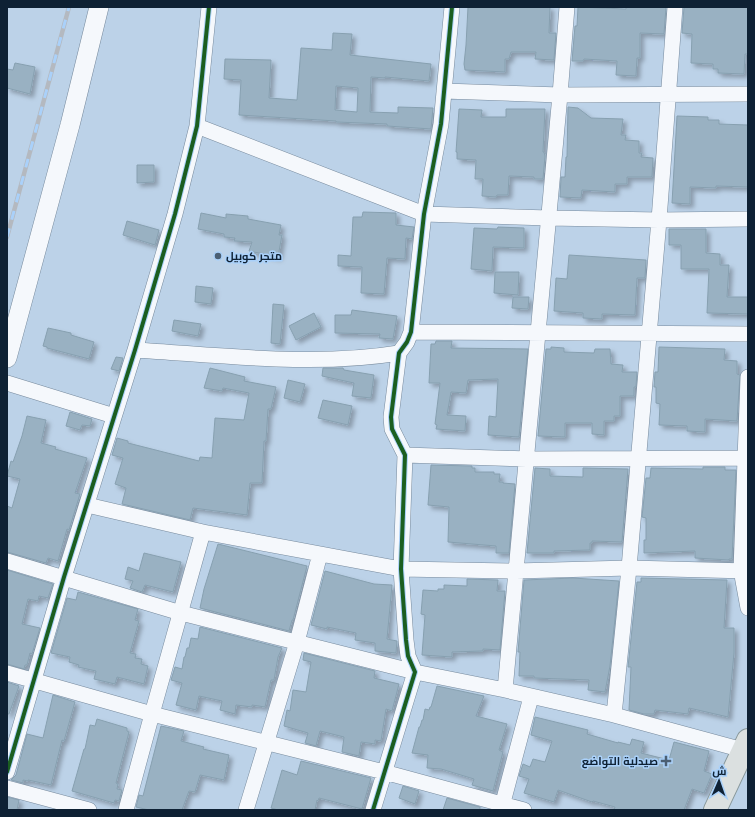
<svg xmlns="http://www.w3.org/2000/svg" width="755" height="817" font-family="Quicksand,Cairo,sans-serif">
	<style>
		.building { fill: #99b1c2; stroke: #87a0b0; fill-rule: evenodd; filter: url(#shadow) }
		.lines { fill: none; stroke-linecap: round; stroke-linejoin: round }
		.minor-casing { stroke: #778a9d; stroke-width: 16 }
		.tertiary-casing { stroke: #778a9d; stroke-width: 20 }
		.primary-casing { stroke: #88989b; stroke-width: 24 }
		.minor { stroke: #f5f8fc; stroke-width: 15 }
		.tertiary { stroke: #f5f8fc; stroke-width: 19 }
		.primary { stroke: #dbe0e0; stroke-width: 22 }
		.rail-casing { stroke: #b4b9c0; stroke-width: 4.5 }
		.rail { stroke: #aad1fa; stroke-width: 3; stroke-dasharray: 9; stroke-linecap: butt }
		.cycleway-casing { stroke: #aad1fa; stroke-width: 6 }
		.cycleway { stroke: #1b5e20; stroke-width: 4 }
		.poi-dot { fill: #4b5f73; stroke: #aad1fa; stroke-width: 1.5 }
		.labels { text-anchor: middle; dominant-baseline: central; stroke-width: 3; stroke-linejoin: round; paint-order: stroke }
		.poi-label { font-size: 11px; font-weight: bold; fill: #0e2134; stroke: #aad1fa; text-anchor: start }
	</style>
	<defs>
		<filter id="shadow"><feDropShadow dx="3.5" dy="3.5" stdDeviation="2" flood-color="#0004"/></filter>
	</defs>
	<rect width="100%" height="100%" fill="#bcd2e8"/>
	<!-- building -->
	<path class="building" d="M468 7H550L549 33H556L554 60 535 59 536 52H511L509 59H505V72L465 70 464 64 466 45Z
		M578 7 626 9V7H666L664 34 640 33V58H637L636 76 616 75 617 61 584 59 583 61H572L575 26H577Z
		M684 7H748V54H745L744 74 718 73V69H713V64L691 63 692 34 682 33Z
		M333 33 352 34 350 55 431 64 429 81 385 77V78L371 77 370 112 398 113V107L433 108 431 129 387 126V124L336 122V121L239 115 241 80 224 79 225 59 271 60 269 98 297 100 301 48 332 50ZM336 86 358 88 357 112 335 110Z
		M15 63 35 67 30 94 7 88V69L13 70Z
		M568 107 578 108 591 118 623 119 621 135H626L625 140 639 141V153H642L641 157 653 158 652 177H627V184H615V192L582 190 581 198 560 197 561 177H565L566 157H567Z
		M459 109 482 110 481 117H506V109H545L543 152H544L545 156 543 179H534V177L509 176 508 195H497L496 197 482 196 483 179H475L476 160 457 159V152H456Z
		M677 116 708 117V120H719V124L748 125V187L716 186V188L690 187V204L672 203Z
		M137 165H154V182L137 183Z
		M363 212 396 213V225L414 227 412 239 406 238 405 259 387 258 384 294 361 293 362 267 338 266V255L351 256 353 217H362Z
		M201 213 226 218V214L248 216V219L281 225 279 235H282L278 257 249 251 252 242 234 241 235 238 224 237V234L198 229Z
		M127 221 159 230 155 245 123 235Z
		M498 227 524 228V248L493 247 492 271 471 269 474 228 497 229Z
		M669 229H706V253L720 254V265H729L727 297H748V314L707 313 709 269H681V245H669Z
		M569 255 646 260 645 278H637L635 315 602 314V319L583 318V313L554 311 556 278 567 279Z
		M495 272H519L518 295 494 293Z
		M196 286 213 288 211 304 195 302Z
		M513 297H529L528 309 512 308Z
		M273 304 284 305 280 344 271 343Z
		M352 310 397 316 393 339 379 338 380 334 335 333V315H351Z
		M314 313 321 327 296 340 289 326Z
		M174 320 201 324 198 336 172 331Z
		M48 328 71 333V335L94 342 89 359 47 348V347L43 346Z
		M436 341H452L451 348 528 349 519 437 488 435 489 416 496 417 498 379 468 380 466 393 451 392 447 415 466 416 465 431 436 429 437 425 435 424 440 383H429L431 344H435Z
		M551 347 564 348V352L594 353 595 349H610L611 364 623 365 622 372H637L636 387H634V396H620V416H614V421H604V435L592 434V423H565V437L538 436 546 349H551Z
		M659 347 725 349 724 360 737 361V374L740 375 737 421 705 419V432L687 431V426L659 425 660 404 656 403V387H654L655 372H658Z
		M116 357 123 358 119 371 111 369Z
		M210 368 245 377 244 381 276 387 271 409H268L266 441H264L262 483H250L247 515 193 508 190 520 122 504 126 488 115 484 123 458 112 455 117 438 128 441V443L199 461 200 457 212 458 215 418 244 420 249 393 223 388 222 391 204 388Z
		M323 368H343L344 370 374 375 371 398 352 396 354 383 322 376Z
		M288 380 305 384 300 402 284 398Z
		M323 400 352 406 348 425 318 418Z
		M70 412 92 419 90 426 82 425 80 430 66 426Z
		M27 416 46 420 41 443 56 447 55 449 87 458 75 493 80 494 69 530 67 529 58 561 48 558 46 563 7 552V506L12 508 20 479 7 476 11 461 13 462 22 436Z
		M431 465 472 466V468H475V472H494V474H500L499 482H503V483L515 484 509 553H496V546L448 542 449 507 428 505Z
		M703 467H725V470H736L732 559H729V560L695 558V551L644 553V540H646V518L642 517 646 478H650L651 468 703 469Z
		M535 468 550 469V476L583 477V468L628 469 622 542 592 541V543H590V550L554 551V553H527Z
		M218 544 307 566 293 620H292L289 631 200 608 204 589Z
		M144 553 181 562 173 592 145 585 142 592 130 588 133 581 125 579 128 567 139 571Z
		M7 570 53 584 48 598 39 596 38 601 28 599 22 624 40 628 32 654 30 653 27 665H25L24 669 7 664Z
		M325 571 374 584 392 585 387 639 397 641 396 653 375 651V643L355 640 356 633 327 627V629L311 625Z
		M573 578 619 581 610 666 605 692 588 690 589 680 534 678V676H519L520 652H518L524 580Z
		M641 578 727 580 724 628H734V653L728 717 689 708 688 714 655 710 654 714H644L629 710 631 667H628L637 582H641Z
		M467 579 498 580 497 591H505L500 650 483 649V651L452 652V657L422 655 425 615 421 614 423 590 438 591V589H444V585L467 586Z
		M78 592 138 609 135 620 139 621 130 653 136 654 135 658 142 659 141 664 148 666 144 684 117 677 115 684 94 679 96 671 78 667 79 665 69 662 70 657 51 653 67 598 76 600Z
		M200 627 282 648 278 657 274 680H271L265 707 252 705V707L236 705 235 714 220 710 222 701 199 696 196 710 176 705 182 683 171 680 175 667 182 669 184 657H185L187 648H189L191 638 198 639Z
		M304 653 375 671 374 678 399 684 392 711 386 709 381 741 375 740V744L361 742 359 756 342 752 344 737 320 731 316 746 305 743 308 733 284 726 287 710 290 711 293 690 306 692 311 662 303 660Z
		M7 682 19 686 9 714H7Z
		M437 686 484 696 476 716 507 724 499 750 503 752 493 791 472 785 474 779 441 769 427 768 428 755 412 753 419 727H420L422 720H423L425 709 429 710 430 707H431Z
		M53 695 75 702 64 741 62 740 51 785 28 780V781L23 780V783L11 780 16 775 27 734 43 738Z
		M535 717 588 730 587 734 618 743V742L630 745 632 739 644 742 641 753 669 760 674 742 709 751 704 771 712 774 704 793 692 789 684 810H614L615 807 593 801 592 802 558 790 554 802 524 793 529 779 519 776 523 764 530 767 533 759 545 762 552 741 531 735Z
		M97 719 127 728V731L129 732 116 783 118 784 117 789 122 790 119 801 115 800 114 803 72 791 84 749H85L90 725 95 726Z
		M161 726 184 731 181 741 204 747 203 749 229 755 224 780 200 775 195 792 189 791 182 810H149L136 807 139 795 143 796Z
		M301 761 371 778 362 809 319 798 318 801 317 800 315 810H278L271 808 282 770 297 775Z
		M403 786 419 791 415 804 399 798Z
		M7 797 19 800 17 810H7Z
		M447 798 480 807V810H443Z"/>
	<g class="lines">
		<defs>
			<path id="minor" d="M444 91 560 95 748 94
				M197 126 424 214 549 218 659 220 748 219
				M411 332 748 334
				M135 350C220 355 314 367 399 353
				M748 377 741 570 748 608
				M7 383 114 416
				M405 455 527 459 748 458
				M87 505 203 532 401 569 516 571 629 568 748 571
				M7 561 181 613 415 672 505 690 614 715 743 750
				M7 673 152 714 384 772 524 810
				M505 690 560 95 567 7
				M614 715 629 568 659 220 675 7
				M7 772 64 577 135 350 175 214 197 126 209 7
				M7 788 89 810
				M126 810 152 714 203 532
				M246 810 297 642 320 554
				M373 810 415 672 408 656 406 640 401 569 405 455 392 429 391 417 399 353 407 342 411 332 424 214 441 124 452 7
				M501 810 531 697"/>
			<path id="tertiary" d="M7 358 70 125 99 7"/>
			<path id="primary" d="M715 810 748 740"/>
		</defs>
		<!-- minor casing -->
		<use href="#minor" class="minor-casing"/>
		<!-- tertiary casing -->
		<use href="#tertiary" class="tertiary-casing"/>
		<!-- primary casing -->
		<use href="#primary" class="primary-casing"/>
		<!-- minor -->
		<use href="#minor" class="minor"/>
		<!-- tertiary -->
		<use href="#tertiary" class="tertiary"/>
		<!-- primary -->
		<use href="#primary" class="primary"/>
		<defs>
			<path id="rail" d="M7 237 69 7"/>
		</defs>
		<!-- rail casing -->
		<use href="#rail" class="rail-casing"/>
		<!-- rail -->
		<use href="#rail" class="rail"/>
		<defs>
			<path id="cycleway" d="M7 772 64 577 135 350 175 214 197 126 209 7
				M373 810 415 672 408 656 406 640 401 569 405 455 392 429 391 417 399 353 407 342 411 332 424 214 441 124 452 7"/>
		</defs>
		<!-- cycleway casing -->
		<use href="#cycleway" class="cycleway-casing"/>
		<!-- cycleway -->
		<use href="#cycleway" class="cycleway"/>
	</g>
	<!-- markers -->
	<g class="poi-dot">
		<circle cx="218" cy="256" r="4"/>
		<path d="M664 755h4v4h4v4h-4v4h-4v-4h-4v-4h4z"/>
	</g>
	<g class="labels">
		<!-- poi labels -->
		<g class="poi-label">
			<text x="226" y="256">متجر كوبيل</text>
			<text x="658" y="761" text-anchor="end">صيدلية التواضع</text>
		</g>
	</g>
	<!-- border -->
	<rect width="755" height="817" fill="none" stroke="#0e2134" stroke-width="16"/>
	<!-- north arrow -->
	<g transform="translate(719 781) rotate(2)" stroke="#aad1fa" stroke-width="3" paint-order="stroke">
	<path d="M0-3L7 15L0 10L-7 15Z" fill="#0e2134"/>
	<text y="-6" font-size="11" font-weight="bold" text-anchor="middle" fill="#0e2134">ش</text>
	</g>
</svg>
